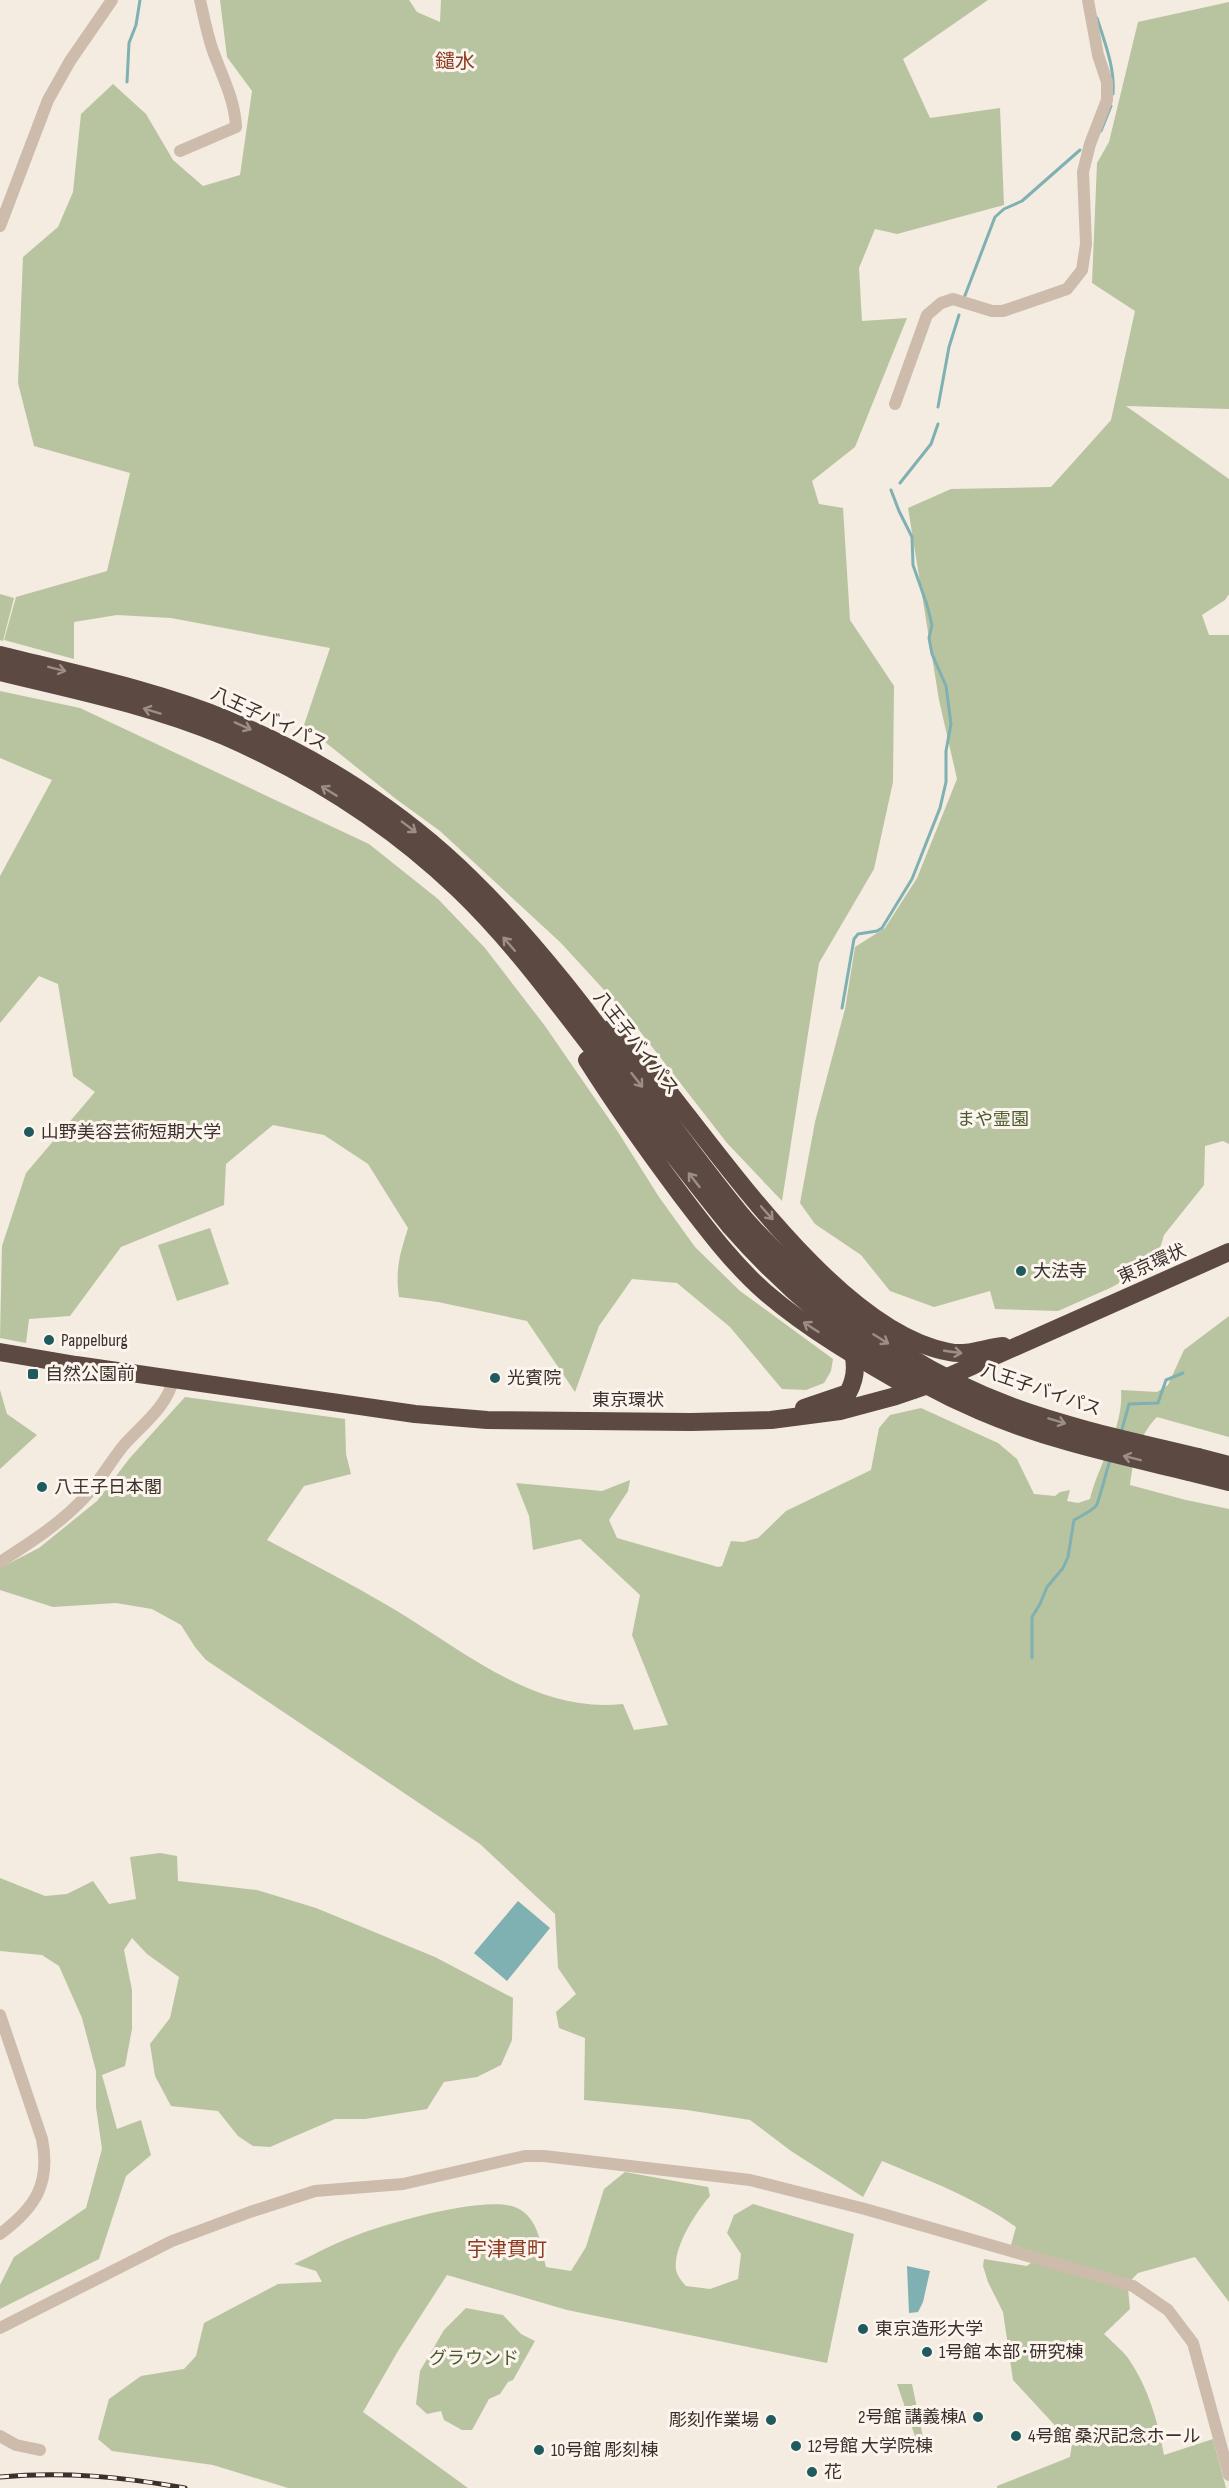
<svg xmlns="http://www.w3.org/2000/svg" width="1229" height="2488" font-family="'Sofia Sans Condensed','Noto Sans JP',sans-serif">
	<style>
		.green { fill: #b8c4a0 }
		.water { fill: #7fb0b2 }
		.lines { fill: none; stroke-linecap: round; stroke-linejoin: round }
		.stream { stroke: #7fb0b2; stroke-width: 3 }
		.minor { stroke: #cdbbac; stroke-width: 12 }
		.highway { stroke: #5c4a42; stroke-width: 18 }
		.rail-casing { stroke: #3b302b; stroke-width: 5 }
		.rail { stroke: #fbf5ee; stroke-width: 3; stroke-dasharray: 9; stroke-linecap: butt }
		.highway-bridge { stroke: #5c4a42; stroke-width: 18 }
		.oneway { stroke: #9c8e87 }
		.poi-dot { fill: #1f5a5e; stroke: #fbf5ee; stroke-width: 2 }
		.labels { text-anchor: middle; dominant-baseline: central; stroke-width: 6; stroke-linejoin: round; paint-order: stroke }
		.street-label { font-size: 18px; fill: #3b302b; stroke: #fbf5ee }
		.park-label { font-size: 18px; fill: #4a5a2e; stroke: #fbf5ee }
		.poi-label { font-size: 18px; fill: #3b302b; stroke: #fbf5ee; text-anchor: start }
		.neighbourhood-label { font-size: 20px; fill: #8c3b22; stroke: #fbf5ee }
	</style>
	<rect width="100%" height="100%" fill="#f4ebe1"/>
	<!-- green -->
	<path class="green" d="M220 0H409L417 12 440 22 441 0H988L903 59 930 118 1000 108 1004 205 897 234 875 229 859 268 862 321 907 318 855 447 812 481 819 504 843 508 850 620 894 686 893 782 874 869 819 963 782 1201 727 1143 628 1016 561 943 440 831 396 799 304 725 330 648 171 618 117 615 74 622V659L4 640 16 597 107 571 130 473 34 446 18 383 23 257 58 227 73 192 81 114 113 84 146 114 173 160 203 186 240 175 252 91 227 57Z
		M1229 2V409L1126 406 1229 479V594L1225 600 1202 615 1209 635H1229V1144L1223 1141 1205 1146 1204 1185 1164 1235 1155 1264 1110 1288 1058 1311 995 1309 990 1291 934 1307 890 1291 861 1255 815 1224 800 1203 815 1122 845 1009 855 947 885 928 917 878 957 779 939 700 908 508 951 489 1051 487 1111 420 1135 311 1092 283 1097 163 1109 142 1138 22Z
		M0 594 14 598 3 641 0 640Z
		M0 691 80 708 369 844 438 899 485 948 545 1026 618 1132 659 1197 695 1247 740 1291 833 1359 831 1371 824 1383 806 1390 782 1389 730 1327 677 1283 632 1279 599 1326 575 1392 527 1321 438 1302 399 1297C395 1269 400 1254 408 1228L368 1164 324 1135 273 1125 226 1164 224 1205 121 1247 70 1316 29 1319 26 1343 0 1338 2 1246 26 1173 95 1092 73 1076 58 984 39 976 0 1023V876L52 780 0 758Z
		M210 1228 229 1284 177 1301 158 1245Z
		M1229 1316V1437L1157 1417C1139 1435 1133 1460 1130 1485L1186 1500 1229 1509V2302L1195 2257 1138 2273 1131 2280 1011 2245 1016 2227C976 2198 927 2180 882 2161L863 2197 791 2151 750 2120 687 2110 584 2100 585 2038 559 2028 556 2012 576 1994 558 1968 555 1914 480 1844 206 1660 195 1647 181 1625 152 1609 116 1603 53 1607 0 1590V1568L39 1548 97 1501 129 1459 185 1397 345 1419 346 1454 351 1474 304 1486 267 1540C309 1562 351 1584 392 1608 463 1650 535 1714 623 1704L634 1730 668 1725 632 1635 640 1595 580 1539 533 1550 529 1516 516 1483 602 1491 630 1480 628 1491 609 1520 617 1538 718 1567 722 1566 731 1541 743 1542 758 1538 786 1511 871 1470 879 1428 890 1415 921 1408 998 1443 1017 1459 1034 1494 1055 1496 1060 1492 1070 1490 1067 1501 1078 1503 1090 1499C1099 1463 1124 1428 1121 1390L1157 1392 1168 1385 1184 1350Z
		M0 1390 7 1414 37 1435 0 1469Z
		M160 1853 177 1856 178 1881 257 1890 316 1908 435 1957 513 1998 512 2040 501 2065 477 2077 444 2082 427 2109 365 2119H335L270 2147 253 2146 238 2136 218 2111 171 2106 155 2076 150 2044 170 2018 179 1977 147 1954 132 1938 124 1950 132 1990V2029L125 2066 102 2075 117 2129 141 2120 151 2155 126 2176 99 2259 0 2309V2285L14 2257 86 2208 102 2149 96 2107V2071L82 2018 59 1966 42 1955 0 1951V1878L45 1896 67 1894 93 1881 109 1904 136 1899 130 1857Z
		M625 2172 708 2187 710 2196C696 2212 673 2247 676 2270 677 2275 682 2282 686 2286L710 2289 738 2279 741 2254 727 2233 734 2215 753 2204 854 2234 827 2363 567 2310 447 2275 398 2351 363 2412 468 2488H288L213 2465 112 2451 98 2439 109 2399 141 2376 184 2369 196 2356 204 2323 278 2284 322 2282 316 2271 294 2264C315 2254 335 2243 357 2235 389 2223 487 2194 517 2208 539 2218 541 2246 546 2267L571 2271 586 2247 604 2189Z
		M984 2259 1027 2266 1032 2262 1128 2289 1130 2309 1104 2334C1112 2342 1121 2349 1128 2358 1148 2387 1158 2421 1164 2455L1213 2439 1226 2488H997V2486L1070 2457 1072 2444 1013 2380 1003 2312 988 2282 983 2266Z
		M466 2308 503 2315 521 2334 535 2341 513 2380 508 2382 500 2394 489 2399 472 2430H462L444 2420 441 2411 427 2414 416 2404 420 2371 444 2330Z
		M897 2384H912L924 2442 918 2445Z"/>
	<!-- water -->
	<path class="water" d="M518 1901 550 1928 507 1981 474 1953Z
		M907 2266 930 2271 923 2302 918 2312 909 2313Z"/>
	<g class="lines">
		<!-- stream -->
		<path class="stream" d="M1097 18C1105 43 1115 68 1113 94
			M127 82 129 43 136 25 140 0
			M1101 131 1111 106
			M964 298 995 217 1004 209 1022 201 1080 150
			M938 407 949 347 959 315
			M900 483 931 444 938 424
			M842 1008 854 939 858 934 877 931 882 928 912 879 940 808 946 782V751L951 724 946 686 932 654 929 638 932 625 927 605 913 565 912 537 899 511 891 490
			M1121 1433 1129 1404 1158 1403 1166 1380 1183 1373
			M1032 1658V1617L1040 1604 1047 1587 1063 1568 1068 1557 1074 1520C1081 1516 1090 1512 1096 1506 1099 1503 1107 1467 1111 1458"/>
		<!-- minor -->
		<path class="minor" d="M180 151 236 127C235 100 222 76 213 51 207 34 204 17 200 0
			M0 226 48 100 70 61 112 0
			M895 404 927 315 941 303 953 299 992 311H1003L1067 289 1082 270 1086 244 1083 172 1090 144 1107 100V82L1098 55 1088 0
			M0 1562C30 1543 61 1523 85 1497 100 1481 110 1462 124 1445 142 1425 168 1406 173 1379
			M0 2015 42 2139C51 2184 35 2208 0 2234
			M0 2328 172 2241 250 2212 315 2191 403 2184 525 2156H544L750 2180 865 2209 1133 2286 1168 2310 1193 2343 1229 2475
			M0 2436 16 2445 40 2450"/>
		<!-- highway -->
		<path class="highway" d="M0 655C76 674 155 690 228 720 316 756 402 811 470 878 574 979 651 1105 743 1217
			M0 672C75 690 153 706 224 736 309 773 391 825 458 889 502 931 539 979 576 1027 627 1093 677 1161 730 1226
			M610 1029C623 1041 637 1053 649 1067 718 1151 838 1332 949 1352 967 1356 984 1348 1003 1346
			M587 1060C616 1106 648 1151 681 1195 707 1229 733 1264 765 1292 810 1331 863 1361 914 1390
			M0 1352 76 1365 415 1414 487 1420 691 1422 771 1420 840 1411 896 1396 934 1383 1229 1252
			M804 1408 848 1393C855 1380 857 1368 853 1354
			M1198 1457 1229 1465
			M1189 1472 1229 1482"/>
		<defs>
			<path id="rail" d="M0 2477C63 2471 123 2477 185 2488"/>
		</defs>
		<!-- rail casing -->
		<use href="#rail" class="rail-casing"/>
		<!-- rail -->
		<use href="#rail" class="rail"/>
		<!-- highway-bridge -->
		<path class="highway-bridge" d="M743 1217C817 1300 908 1368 1013 1407 1073 1429 1136 1442 1198 1457
			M730 1226C799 1305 883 1370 980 1411 1047 1440 1119 1455 1189 1472"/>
	</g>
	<!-- one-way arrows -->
	<defs><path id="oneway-shaft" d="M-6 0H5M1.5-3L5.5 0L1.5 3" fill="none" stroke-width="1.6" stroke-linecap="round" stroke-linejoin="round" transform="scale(1.5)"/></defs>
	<g class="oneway">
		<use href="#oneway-shaft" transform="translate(57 669) rotate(14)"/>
		<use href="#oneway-shaft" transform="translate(152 711) rotate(-163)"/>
		<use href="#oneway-shaft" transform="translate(243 726) rotate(24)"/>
		<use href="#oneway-shaft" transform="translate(329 791) rotate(-148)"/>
		<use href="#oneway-shaft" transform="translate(409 827) rotate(37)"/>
		<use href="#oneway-shaft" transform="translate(509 944) rotate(-131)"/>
		<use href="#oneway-shaft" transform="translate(637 1080) rotate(52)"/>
		<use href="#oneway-shaft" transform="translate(694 1180) rotate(-128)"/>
		<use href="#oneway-shaft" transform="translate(767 1213) rotate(48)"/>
		<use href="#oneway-shaft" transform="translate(811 1327) rotate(-147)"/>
		<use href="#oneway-shaft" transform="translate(881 1339) rotate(32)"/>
		<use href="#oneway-shaft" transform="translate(953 1352) rotate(8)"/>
		<use href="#oneway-shaft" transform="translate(1057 1421) rotate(17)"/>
		<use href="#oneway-shaft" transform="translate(1132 1458) rotate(-166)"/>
	</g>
	<!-- markers -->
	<g class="poi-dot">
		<circle cx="29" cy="1132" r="6"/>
		<circle cx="1021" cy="1271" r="6"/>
		<circle cx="49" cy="1340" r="6"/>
		<rect x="27" y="1368" width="12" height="12" rx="3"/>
		<circle cx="495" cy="1378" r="6"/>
		<circle cx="42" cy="1487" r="6"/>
		<circle cx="863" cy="2329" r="6"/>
		<circle cx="927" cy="2352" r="6"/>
		<circle cx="978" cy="2417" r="6"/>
		<circle cx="771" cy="2420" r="6"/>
		<circle cx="1016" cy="2436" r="6"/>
		<circle cx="796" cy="2446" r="6"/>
		<circle cx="539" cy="2450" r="6"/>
		<circle cx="812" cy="2472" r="6"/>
	</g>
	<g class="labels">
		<!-- street labels -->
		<g class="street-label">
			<text transform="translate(269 719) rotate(25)">八王子バイパス</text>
			<text transform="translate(636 1043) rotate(52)">八王子バイパス</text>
			<text transform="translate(1152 1264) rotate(-24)">東京環状</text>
			<text transform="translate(1041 1390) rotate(19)">八王子バイパス</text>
			<text x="628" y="1400">東京環状</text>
		</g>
		<!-- park labels -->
		<g class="park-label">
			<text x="993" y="1119">まや霊園</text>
			<text x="474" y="2358">グラウンド</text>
		</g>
		<!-- poi labels -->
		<g class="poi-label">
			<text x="41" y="1132">山野美容芸術短期大学</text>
			<text x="1033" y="1271">大法寺</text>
			<text x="61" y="1340">Pappelburg</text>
			<text x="45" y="1374">自然公園前</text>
			<text x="507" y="1378">光賓院</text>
			<text x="54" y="1487">八王子日本閣</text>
			<text x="875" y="2329">東京造形大学</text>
			<text x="939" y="2352">1号館 本部･研究棟</text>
			<text x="966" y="2417" text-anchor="end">2号館 講義棟A</text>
			<text x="759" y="2420" text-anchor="end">彫刻作業場</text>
			<text x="1028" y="2436">4号館 桑沢記念ホール</text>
			<text x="808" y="2446">12号館 大学院棟</text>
			<text x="551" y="2450">10号館 彫刻棟</text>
			<text x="824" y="2472">花</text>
		</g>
		<!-- neighbourhood labels -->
		<g class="neighbourhood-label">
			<text x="455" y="62">鑓水</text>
			<text x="507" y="2250">宇津貫町</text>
		</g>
	</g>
</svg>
